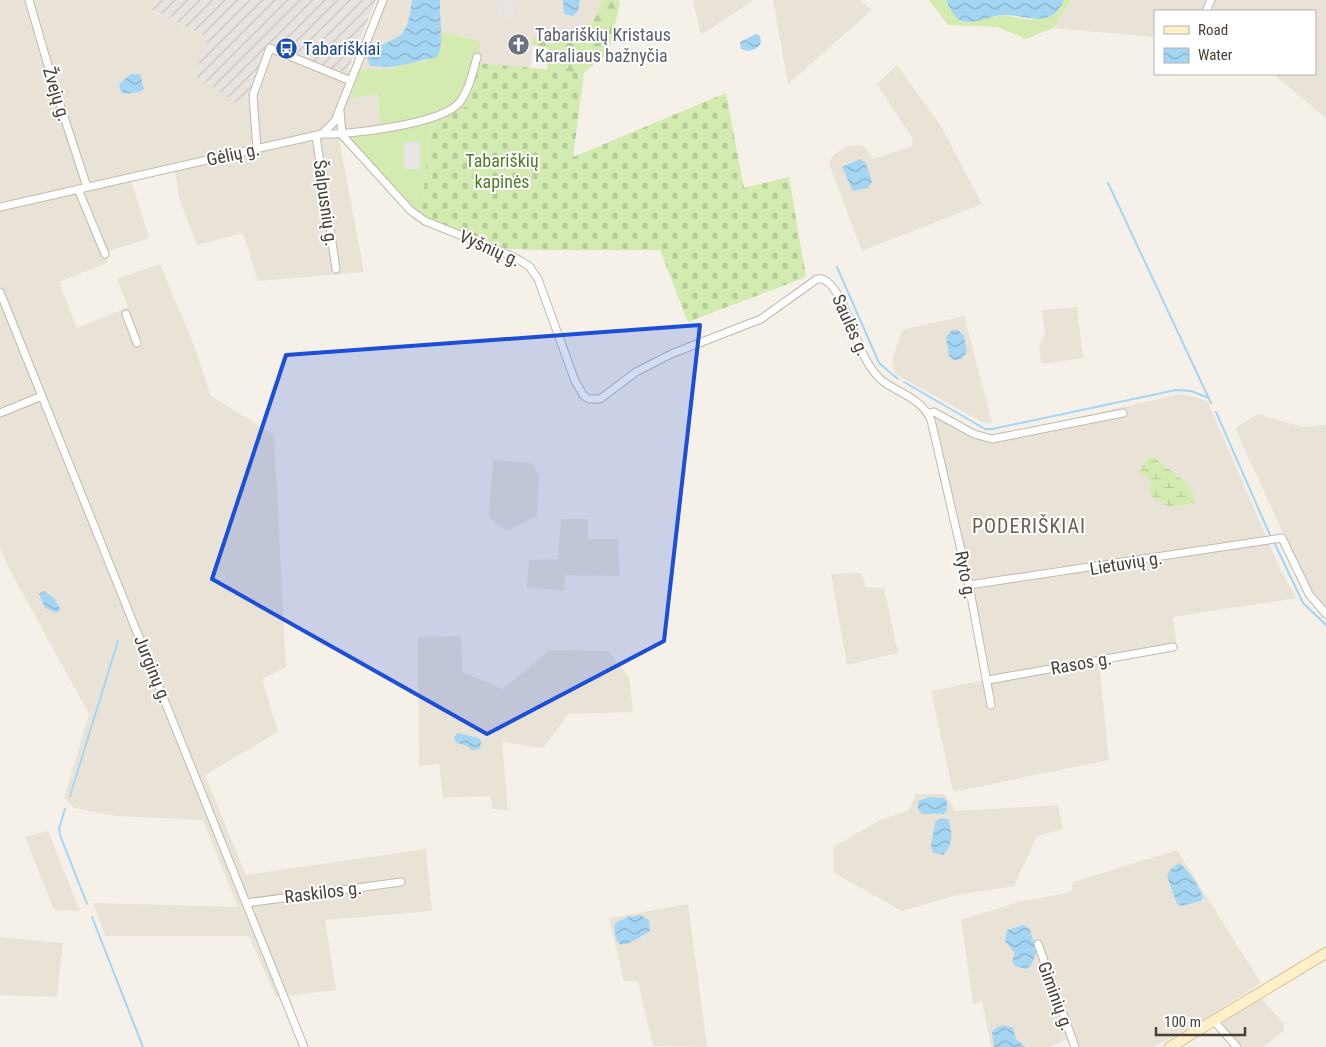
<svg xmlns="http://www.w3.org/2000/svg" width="1326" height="1047" font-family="'Roboto Condensed',sans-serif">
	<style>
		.residential { fill: #e9e3d7; fill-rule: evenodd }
		.industrial { fill: url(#industrial-furrows) }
		.grass { fill: #d3ebb1 }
		.forest { fill: url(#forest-firs) }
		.wetland { fill: url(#wetland-marsh) }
		.cemetery { fill: url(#cemetery-stones) }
		.parking { fill: #e7e4e1 }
		.water { fill: url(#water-waves) }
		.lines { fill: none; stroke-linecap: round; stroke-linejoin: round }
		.stream { stroke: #a4d6f4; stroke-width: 2 }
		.street-casing { stroke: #c1b9ab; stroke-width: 9 }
		.secondary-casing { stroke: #d7c497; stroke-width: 12 }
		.street { stroke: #fff; stroke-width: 7 }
		.secondary { stroke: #fff0c9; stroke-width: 10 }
		.marked { fill: #1d4ed8; fill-opacity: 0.2; stroke: #1d4ed8; stroke-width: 4; stroke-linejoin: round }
		.labels { text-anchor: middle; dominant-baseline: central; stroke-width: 4; stroke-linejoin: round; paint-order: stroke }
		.worship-label { font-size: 18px; fill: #5b616d; stroke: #fff; text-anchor: start }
		.transit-label { font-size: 18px; fill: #164399; stroke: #fff; text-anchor: start }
		.street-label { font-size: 18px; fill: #494137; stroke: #fff }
		.park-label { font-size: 18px; fill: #4c7f27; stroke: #fff }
		.quarter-label { font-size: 20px; letter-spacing: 1px; fill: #6d5f4e; stroke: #fff }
	</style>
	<defs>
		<pattern id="industrial-furrows" width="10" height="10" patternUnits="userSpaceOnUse" patternTransform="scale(1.25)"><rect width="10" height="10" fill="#e8e3de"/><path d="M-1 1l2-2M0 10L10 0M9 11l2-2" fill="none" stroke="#c8c4bf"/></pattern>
		<pattern id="forest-firs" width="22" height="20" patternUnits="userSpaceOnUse" patternTransform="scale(1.25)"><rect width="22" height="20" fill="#d3ebb1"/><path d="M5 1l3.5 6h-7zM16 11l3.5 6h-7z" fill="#b7cb99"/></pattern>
		<pattern id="wetland-marsh" width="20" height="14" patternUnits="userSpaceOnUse" patternTransform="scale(1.25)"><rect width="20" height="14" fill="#d3ebb1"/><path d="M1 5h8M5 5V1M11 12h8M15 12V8" fill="none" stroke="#b7cb99"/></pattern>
		<pattern id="cemetery-stones" width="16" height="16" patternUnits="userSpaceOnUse" patternTransform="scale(1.25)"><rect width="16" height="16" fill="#d3ebb1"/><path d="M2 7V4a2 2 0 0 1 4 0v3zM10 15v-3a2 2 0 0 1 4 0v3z" fill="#b7cb99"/></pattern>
		<pattern id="water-waves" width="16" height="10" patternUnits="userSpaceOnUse" patternTransform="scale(1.25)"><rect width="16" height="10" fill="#a4d6f4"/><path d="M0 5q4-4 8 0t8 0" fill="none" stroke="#88afc6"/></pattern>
	</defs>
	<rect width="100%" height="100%" fill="#f5f1e9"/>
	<!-- residential -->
	<path class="residential" d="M0 0H156L152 11 209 38 244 106 268 43 342 72 348 70 359 73 352 98 378 94 381 132 339 139 364 272 258 281 243 233 197 245 180 201 174 167 130 177 149 238 109 251 107 263 59 282 77 328 128 307 117 279 160 264 195 348 211 396 274 435 286 667 262 679 278 732 205 775 246 875 426 849 432 911 325 920 336 990 276 997 249 936H105L93 903 238 907 203 820 116 816 74 808 64 798 89 714 7 565 0 547Z
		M387 0H412L407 28 394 40 371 49V66L393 67 387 70 360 69Z
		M440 0H602L593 22 553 38H533L531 69 479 63 481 41 440 32Z
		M693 0H754L701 35Z
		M773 0H859L872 10 788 84Z
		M1071 0H1326V118L1273 74H1315V11H1155V37L1053 28Z
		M897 65 941 126 982 204 862 251 829 164 832 156 847 146 861 145 866 148 873 159 912 146 913 139 877 84Z
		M1077 307 1083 358 1042 364 1039 346 1045 333 1042 310Z
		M964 316 992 422 984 423 895 374 892 360 902 330Z
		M1181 394 1197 397 1208 402 1283 575 1297 598 1173 617 1177 648 1099 663 1109 760 953 792 931 691 988 679 932 406 985 435 1007 433ZM1154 457 1168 470 1180 477 1149 488 1151 480 1141 469 1147 458Z
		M1258 414 1302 427 1326 425V611L1311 595 1235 428Z
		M493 460 532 463 539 475 537 516 507 531 489 518Z
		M561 519H588V539H618L620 576 565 575 564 591 527 587 529 560 558 559Z
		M861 573 866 587 884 588 898 653 847 665 831 574Z
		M461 636 462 672 503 689 550 650 608 651 629 677 633 712 569 714 543 748 502 742 508 810 492 809 491 796 443 798 439 764 419 766 418 637Z
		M916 794H944L956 811 1058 805 1063 829 1037 836 1014 886 957 895 902 911 834 873 833 847 880 820 909 810Z
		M48 831 80 911 54 910 25 837Z
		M1177 850 1261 983 1197 1024 1153 1047H1070L1067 1039 1049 1047H991L982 1001 973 1004 961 920 1018 902 1071 892 1073 882Z
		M688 904 707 1047 653 1046 638 982 624 981 609 918Z
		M0 937 63 943 57 997 0 995Z
		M1261 998 1283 1023 1284 1031 1263 1047H1242L1224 1029 1223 1022 1227 1018Z"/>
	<!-- industrial -->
	<path class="industrial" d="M156 0H376L348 70 343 73 268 43 243 107 194 75 209 38 152 10Z"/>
	<!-- grass -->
	<path class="grass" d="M929 0H946L950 9 961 21 1003 15 1031 20 1060 9 1064 0H1071L1053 28 1026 39 997 27 948 25Z
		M440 32 481 41 479 63 468 106 431 120 421 216 415 220 339 139 381 132 378 94 351 98 360 69 387 70 410 62 426 61 441 42Z"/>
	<!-- forest -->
	<path class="forest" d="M602 0H619L620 4 608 53 584 73 547 70 548 50 546 47 532 45 533 38H553L593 22Z"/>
	<!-- wetland -->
	<path class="wetland" d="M1154 457C1166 470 1196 482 1194 503 1174 508 1162 509 1149 492L1151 480 1139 472 1148 458Z"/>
	<!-- cemetery -->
	<path class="cemetery" d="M479 63 584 73 573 157 726 93 744 188 789 177 806 277 688 322 660 250H537L500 248 421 216 431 120 468 106Z"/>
	<!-- parking -->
	<path class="parking" d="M501 0H516L513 18 498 16Z
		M404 142H420V169H404Z"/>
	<!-- water -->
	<path class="water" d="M412 0H440C439 16 445 44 437 57L393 67 370 66 367 58 371 49C404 35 407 37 412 0Z
		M563 0H580L578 11 573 16 564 14Z
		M946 0H1064C1051 30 1027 15 1004 15 991 15 974 25 962 21 954 18 949 7 946 0Z
		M756 34 760 36 761 41C759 50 749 53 741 49L740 42Z
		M131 74H140L144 89 139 92 124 94 120 90 119 84Z
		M860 159 865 162 872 181 868 188 853 191 842 167Z
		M952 330H958L964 336 967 351 962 359 954 360 949 356 946 337Z
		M44 591 55 599 60 609 58 613 45 608 39 594Z
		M458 733 479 738 481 742 480 749 472 750 467 746 455 742 454 737Z
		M929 797 944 798 947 801V811L944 814H922L918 809V801Z
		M942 818 948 819C953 831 953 846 943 855L933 853 931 846 935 822Z
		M1179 863C1190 871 1198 885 1203 897L1201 901 1181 906 1177 904 1167 876 1171 869Z
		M640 915 649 920 650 931C632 941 613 959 615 923L628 917Z
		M1023 925 1029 928 1037 951 1031 966 1026 969 1015 966 1012 961 1015 953 1005 941 1007 930Z
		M1004 1025 1013 1028 1016 1039 1025 1047H994L992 1032 996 1028Z"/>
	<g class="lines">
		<!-- stream -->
		<path class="stream" d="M1108 183 1211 403
			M837 267 879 363 898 379
			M904 382 985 429H992L1176 390 1191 391 1209 398
			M1216 412 1270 535
			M1275 544 1303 603 1326 625
			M70 796 118 641
			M65 809 59 829 60 835 87 904
			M92 917 143 1047"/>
		<defs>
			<path id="street" d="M29 0 54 86 87 187
				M1206 11 1211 0
				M340 111 342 135 410 210 425 221 514 257 529 266 538 279 575 381 584 396 589 399H600L636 372 671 354 761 319 817 279C838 274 855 338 863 354 868 364 874 375 884 382 901 394 922 399 931 420L969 585 991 705
				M322 134C350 135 441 124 459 103 469 91 473 71 477 57
				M316 136 336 269
				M257 149 253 95 270 48 351 81
				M78 189 105 254
				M0 207 322 134 335 121 383 0
				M0 292 304 1047
				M126 314 137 343
				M0 413 42 396
				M928 413 934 412 974 434 992 439 1123 413
				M969 585 1282 538 1309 594 1326 614
				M988 680 1173 647
				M246 903 401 882
				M1038 944 1075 1047
				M1214 1021 1237 1047"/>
			<path id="secondary" d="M1170 1047 1326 953"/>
		</defs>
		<!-- street casing -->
		<use href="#street" class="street-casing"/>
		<!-- secondary casing -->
		<use href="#secondary" class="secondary-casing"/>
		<!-- street -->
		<use href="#street" class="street"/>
		<!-- secondary -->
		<use href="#secondary" class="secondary"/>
	</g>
	<!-- marked area -->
	<path class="marked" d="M700 325 664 641 487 734 212 579 286 355Z"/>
	<!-- icons -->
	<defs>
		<symbol id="church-disc" viewBox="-11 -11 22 22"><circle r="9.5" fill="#6b7280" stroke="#fff"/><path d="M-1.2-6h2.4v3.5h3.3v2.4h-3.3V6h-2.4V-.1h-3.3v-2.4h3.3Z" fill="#fff"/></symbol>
		<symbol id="bus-disc" viewBox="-11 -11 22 22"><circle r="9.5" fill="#1a4fb4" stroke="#fff"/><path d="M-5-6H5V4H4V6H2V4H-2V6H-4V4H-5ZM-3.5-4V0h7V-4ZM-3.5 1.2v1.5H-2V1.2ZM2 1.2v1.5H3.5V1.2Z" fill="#fff"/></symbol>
	</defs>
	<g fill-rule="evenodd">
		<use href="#church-disc" x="506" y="32" width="25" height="25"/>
		<use href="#bus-disc" x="274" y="36" width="25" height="25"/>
	</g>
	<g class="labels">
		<!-- worship labels -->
		<g class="worship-label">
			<text x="535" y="34">Tabariškių Kristaus<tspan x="535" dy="21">Karaliaus bažnyčia</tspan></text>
		</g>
		<!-- transit labels -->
		<g class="transit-label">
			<text x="303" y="48">Tabariškiai</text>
		</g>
		<!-- street labels -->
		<g class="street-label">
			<text transform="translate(57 94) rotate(73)">Žvejų g.</text>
			<text transform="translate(233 154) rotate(-12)">Gėlių g.</text>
			<text transform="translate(326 203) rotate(82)">Šalpusnių g.</text>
			<text transform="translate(490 248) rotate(24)">Vyšnių g.</text>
			<text transform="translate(851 325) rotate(66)">Saulės g.</text>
			<text transform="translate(1126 563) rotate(-9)">Lietuvių g.</text>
			<text transform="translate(966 575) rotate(79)">Ryto g.</text>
			<text transform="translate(1081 663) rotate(-10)">Rasos g.</text>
			<text transform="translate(153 669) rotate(68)">Jurginų g.</text>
			<text transform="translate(323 892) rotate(-7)">Raskilos g.</text>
			<text transform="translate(1056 996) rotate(70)">Giminių g.</text>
		</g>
		<!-- park labels -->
		<g class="park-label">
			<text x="502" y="160">Tabariškių<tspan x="502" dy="21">kapinės</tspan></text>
		</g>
		<!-- quarter labels -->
		<g class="quarter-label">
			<text x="1029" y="526">PODERIŠKIAI</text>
		</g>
	</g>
	<!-- legend -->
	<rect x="1154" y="10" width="162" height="65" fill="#ffffff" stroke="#b6b3af"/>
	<rect x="1164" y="26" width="25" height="8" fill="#fff0c9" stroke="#b6b3af"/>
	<text x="1198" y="35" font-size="15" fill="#494137">Road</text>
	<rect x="1164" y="48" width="25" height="15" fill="url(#water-waves)" stroke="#b6b3af"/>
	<text x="1198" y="60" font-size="15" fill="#494137">Water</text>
	<!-- scale -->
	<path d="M1156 1027v8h89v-8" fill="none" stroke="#494137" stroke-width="2.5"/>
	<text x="1164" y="1027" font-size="15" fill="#494137" stroke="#ffffff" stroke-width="4" paint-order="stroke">100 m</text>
</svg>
